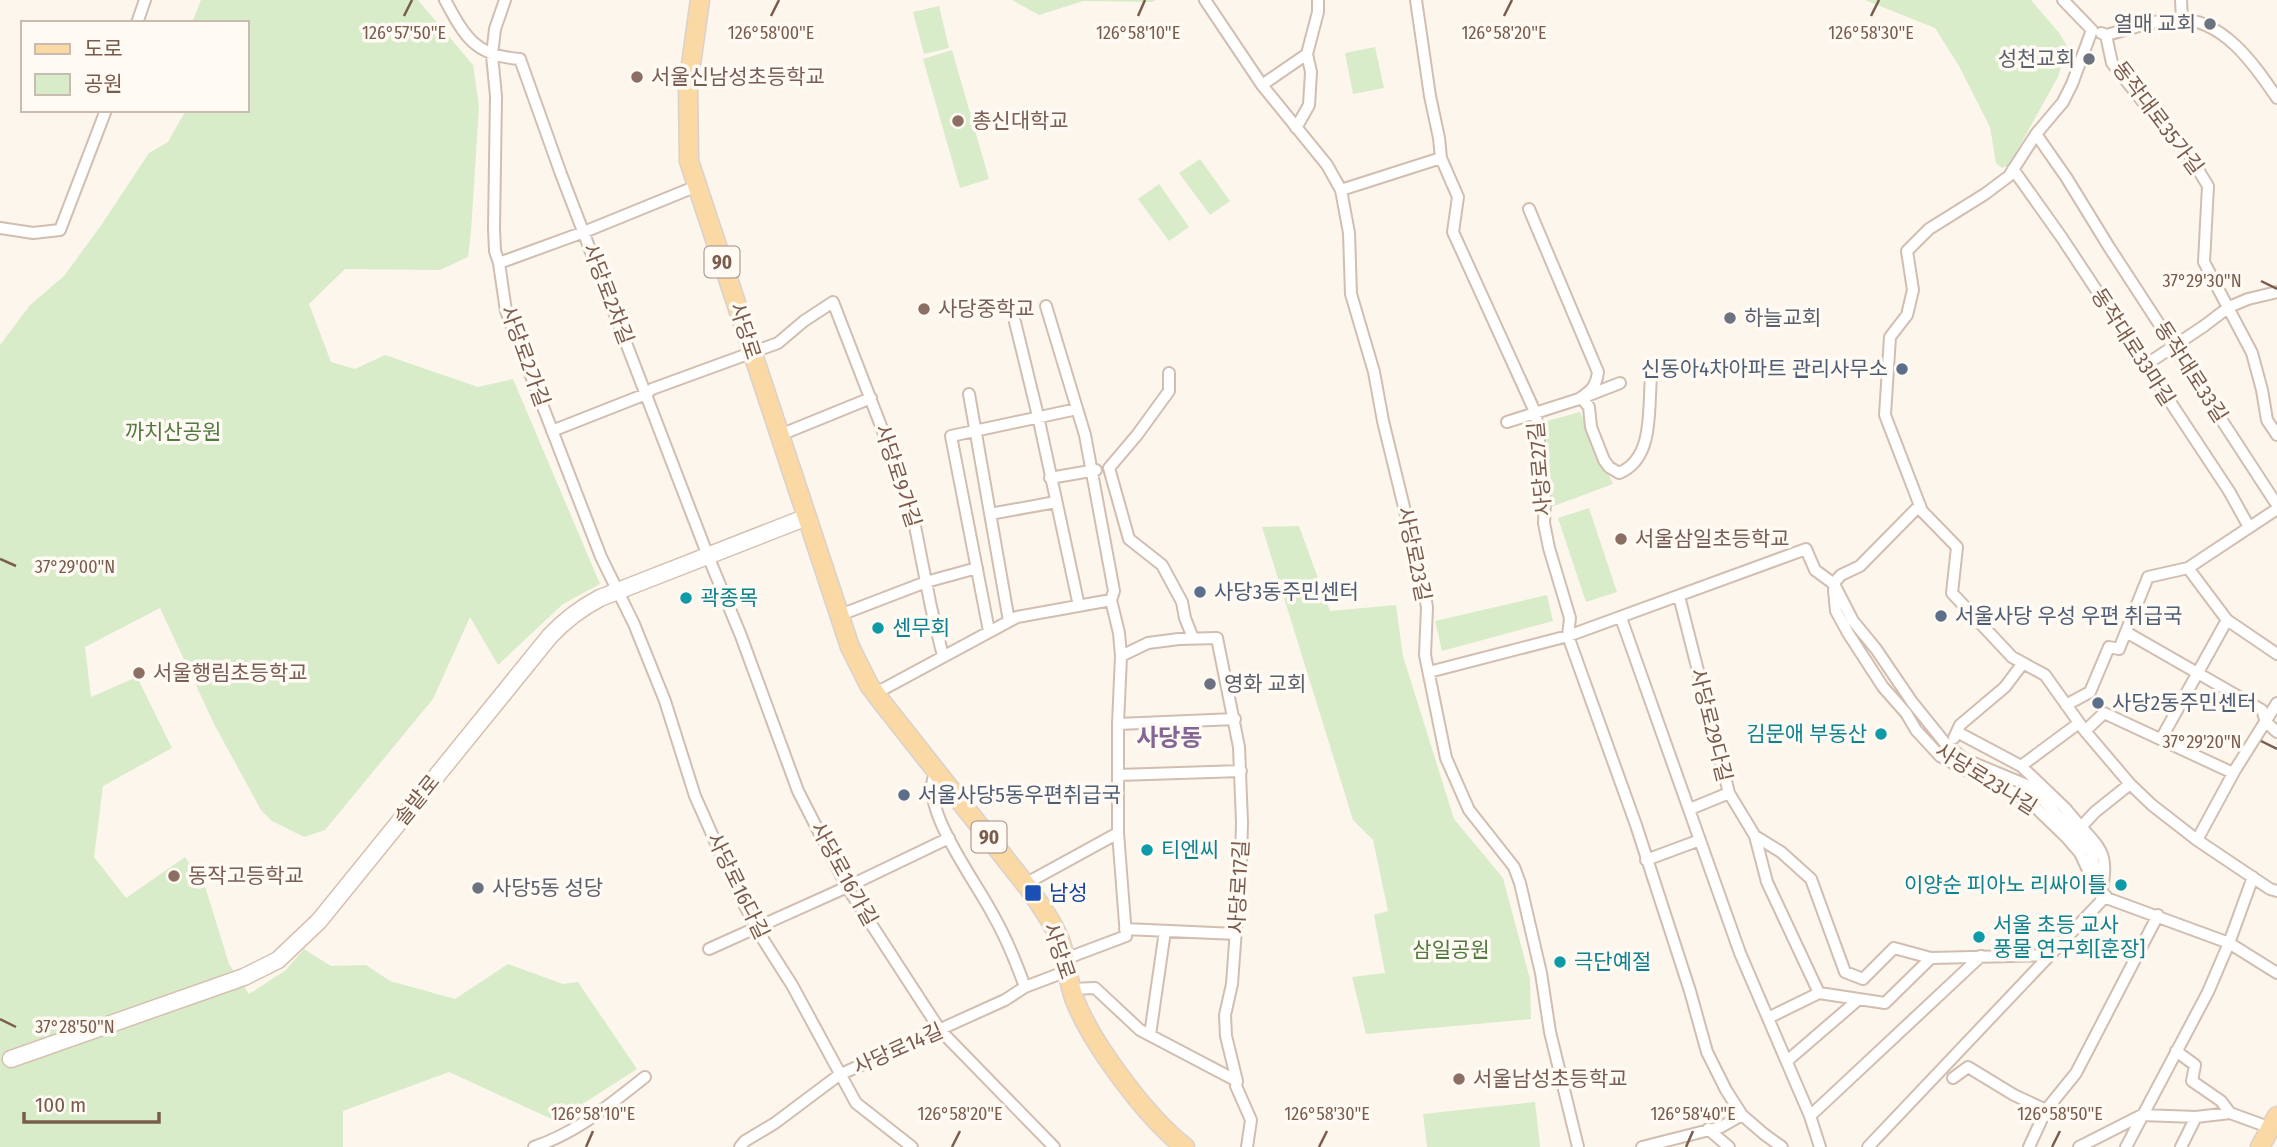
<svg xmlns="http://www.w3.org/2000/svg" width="2277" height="1147" font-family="'Fira Sans Condensed','Noto Sans KR',sans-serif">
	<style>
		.green { fill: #d8ecc9 }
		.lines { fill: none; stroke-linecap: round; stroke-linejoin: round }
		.street-casing { stroke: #d1beb0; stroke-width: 14 }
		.secondary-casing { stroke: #d6c0b0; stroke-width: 19 }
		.primary-casing { stroke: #dad1cd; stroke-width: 21 }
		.street { stroke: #fff; stroke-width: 10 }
		.secondary { stroke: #fff; stroke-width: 16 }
		.primary { stroke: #fbd9a5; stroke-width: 18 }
		.ticks { fill: none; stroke: #7a5c4d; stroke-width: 2.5 }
		.worship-dot { fill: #6b7280; stroke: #fffaf3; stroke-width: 2.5 }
		.education-dot { fill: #8d6e63; stroke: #fffaf3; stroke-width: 2.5 }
		.service-dot { fill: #5c6f8a; stroke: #fffaf3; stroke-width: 2.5 }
		.culture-dot { fill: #0f9aa8; stroke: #fffaf3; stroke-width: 2.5 }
		.transit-dot { fill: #1a4fb4; stroke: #fffaf3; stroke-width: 2.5 }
		.labels { text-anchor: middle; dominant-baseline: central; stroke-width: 7; stroke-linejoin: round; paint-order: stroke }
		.shield { fill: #fffaf3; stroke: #a28b7f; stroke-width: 2 }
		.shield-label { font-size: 19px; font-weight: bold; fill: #7a5c4d }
		.worship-label { font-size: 21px; fill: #5b616d; stroke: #fffaf3; text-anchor: start }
		.education-label { font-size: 21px; fill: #785e54; stroke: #fffaf3; text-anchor: start }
		.street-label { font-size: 21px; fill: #7a5c4d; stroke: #fffaf3 }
		.service-label { font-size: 21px; fill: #4e5e75; stroke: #fffaf3; text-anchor: start }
		.park-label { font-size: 21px; fill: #537a41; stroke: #fffaf3 }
		.culture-label { font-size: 21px; fill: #0d838f; stroke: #fffaf3; text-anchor: start }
		.transit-label { font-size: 21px; fill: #164399; stroke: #fffaf3; text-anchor: start }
		.quarter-label { font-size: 24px; font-weight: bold; fill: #846695; stroke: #fffaf3 }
		.ticks-label { font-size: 18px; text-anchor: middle; fill: #7a5c4d; stroke: #fffaf3; stroke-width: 7; stroke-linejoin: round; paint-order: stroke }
	</style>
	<rect width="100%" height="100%" fill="#fdf6ec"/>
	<!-- green -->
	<path class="green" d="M201 0H418L473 65 479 106 471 231 468 257 440 270 345 269 309 304 331 362 355 369 385 355 478 387 513 379 600 584 563 604 498 665 470 617 433 699 325 830 304 837 272 821 261 810 214 724 160 608 85 647 91 697 137 677 172 748 103 786 94 857 126 898 185 857 204 883 229 964 249 994 286 970 304 949 331 966 366 965 390 981 455 999 508 964 563 984 578 982 637 1069 556 1121 449 1072 343 1111V1147H0V345L30 305 64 276 102 224 149 153 168 142 186 110H247V23H192Z
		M1012 0H1156L1152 2 1083 1 1039 15Z
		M1865 0H2031L2060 34 2067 46 2058 77 2009 165 2002 168 1996 163 1990 127 1959 66 1935 28Z
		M939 6 949 48 924 54 913 12Z
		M1375 47 1384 88 1353 94 1345 53Z
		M952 50 989 179 960 188 923 59Z
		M1200 159 1230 201 1210 215 1179 173Z
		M1159 184 1189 227 1169 241 1138 199Z
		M1580 412 1613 484 1551 507 1543 422Z
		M1589 508 1617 592 1586 602 1558 518Z
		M1299 526 1330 611 1396 605 1403 656 1454 819 1503 878 1530 979 1531 1019 1366 1034 1352 977 1385 973 1374 915 1388 911 1373 840 1353 820 1262 527Z
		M1547 595 1553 621 1442 651 1435 621Z
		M1535 1102 1540 1147H1427L1423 1114Z"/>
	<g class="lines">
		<defs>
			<path id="street" d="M445 0C465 37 475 56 520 59L561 174 708 556 741 636 798 791 847 887 940 1030 1054 1147
				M505 0 495 29 492 55 496 96 494 228 495 251 499 263 506 311 601 557 634 624 665 701 695 796 739 895 764 941 792 985 856 1103 912 1147
				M1205 0 1262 85 1327 165 1341 190 1349 233 1351 294 1374 372 1383 421 1423 585 1427 607 1425 655 1446 758 1469 810 1514 867 1520 883 1541 973 1550 1032 1578 1147
				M1416 0 1430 96 1439 138 1441 158 1458 197 1453 232 1536 414 1545 501 1544 523 1549 548 1570 618 1568 636 1636 825 1690 991 1707 1052 1726 1090 1742 1115 1764 1134 1782 1147
				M2063 0 2092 30 2072 84 2063 102 2036 134 2009 176 1985 194 1929 229 1907 251 1913 290 1907 315 1890 337 1885 415 1922 511 1957 547 1952 593 2012 657 2045 675 2085 731 2130 784 2152 805 2197 840 2270 889 2277 891
				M2181 0 2182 19
				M137 23 145 0
				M2101 33 2106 35C2128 30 2153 20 2175 19 2222 17 2254 64 2277 98
				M2106 35 2112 63 2166 131 2185 148 2208 186 2204 262 2252 353 2262 390 2267 420 2277 435
				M1262 85 1307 54
				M1296 128 1309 105 1311 72 1307 54 1318 12V0
				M2036 134 2066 177 2109 247 2277 505
				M2013 169 2062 238 2229 491 2249 527
				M1341 190 1441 158
				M1529 209 1598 372C1596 387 1591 391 1579 399
				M0 228 33 233 60 230 106 110
				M499 263 584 232 697 186
				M1046 306 1085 435 1114 591 1111 600 1119 633 1121 656 1118 724V833L1126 936 1065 959
				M1015 322 1038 416 1079 606
				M2144 366 2204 326 2229 307 2248 299 2277 292
				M1169 373V391L1137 435 1109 468 1129 539 1162 565 1182 602 1185 618 1193 638
				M969 394 1009 621
				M1579 399 1583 400 1589 407 1591 427 1604 460 1609 467 1619 473C1654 459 1648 411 1651 378
				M1507 422 1579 399 1620 383
				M552 431 646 394 652 389 778 343 804 321 833 302 910 501 931 607 943 656
				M780 435 871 398
				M1050 478 1096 470
				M990 514 1056 502
				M2188 568 2227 620 2277 654
				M1833 584 1841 575 1860 566 1920 505
				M1834 590 1836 611 1848 633 1883 687 1906 713 1916 730 1940 756 1979 777 2002 785 2034 806 2066 837 2080 853 2093 881
				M1679 596 1729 793 1755 836 1781 852 1811 879 1845 972 1863 979 1894 948 1931 958 2051 955
				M840 615 926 582 977 568
				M1621 618 1740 953 1810 1116 1820 1147
				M989 631 951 436 1077 409
				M2126 632 2262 710 2266 722 2277 732
				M1121 656 1148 643 1179 639 1217 638 1239 747 1242 822 1241 860 1232 984 1225 1015 1226 1036 1237 1081 1236 1086 1251 1120 1247 1147
				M1429 672 1568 636 1806 549 1815 570 1834 584 1853 621 1876 649 1912 702 1945 743 1964 759 2029 786 2076 834 2091 852 2101 896
				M876 693 1017 617 1111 600
				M2066 705 2090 692 2109 647 2119 649 2148 577 2188 568 2277 509
				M1118 724 1235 719
				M2085 731 2104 713 2233 773
				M1957 732 2021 766 2079 723
				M1954 738 1960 725 2005 687 2023 663
				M2161 739 2227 620
				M2021 766 2065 808 2081 827
				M936 771C934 776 932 781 932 786 931 822 975 881 992 913 1006 937 1016 962 1025 987
				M1118 775 1241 771
				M2130 784 2095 812 2081 827C2107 854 2107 859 2101 896L2229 943 2277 973
				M1690 809 1729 793
				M1755 836 1767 882 1819 993 1885 1003 1931 958
				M2197 840 2235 770 2277 703
				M1646 860 1700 840
				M1025 884 1118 833
				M1125 929 1236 934
				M709 949 847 887 949 838
				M1071 989 1095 988 1140 1030 1237 1081
				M1768 1018 1819 993
				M1150 1035 1165 931
				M2176 1051 2195 1065 2192 1081 2221 1101 2230 1113
				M1787 1061 1859 999
				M1953 1078 1968 1067 2014 1095 2046 1110
				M1810 1116 1981 956
				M1708 1129 1729 1147
				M534 1147C578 1132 609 1105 645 1077
				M740 1147 745 1141 775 1123 839 1075 1005 1000 1025 987 1067 971
				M1642 1147 1721 1127 1742 1115
				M1868 1147 2106 896
				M2029 1147 2046 1110 2076 1073 2158 915
				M2079 1147 2142 1115 2196 1117 2230 1113 2271 1128
				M2126 1147 2208 992 2229 943 2253 877
				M2181 1147 2196 1117"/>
			<path id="secondary" d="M11 1059 244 977 278 960 319 921 550 636C565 620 581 608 600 598L807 517"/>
			<path id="primary" d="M700 0 688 86 689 161 850 647 869 685 881 701 1030 890C1042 908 1055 925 1062 946 1067 963 1068 981 1074 998 1091 1043 1147 1118 1185 1147
				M2260 1147 2277 1116"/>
		</defs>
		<!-- street casing -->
		<use href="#street" class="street-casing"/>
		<!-- secondary casing -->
		<use href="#secondary" class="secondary-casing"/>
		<!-- primary casing -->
		<use href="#primary" class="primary-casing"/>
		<!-- street -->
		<use href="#street" class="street"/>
		<!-- secondary -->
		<use href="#secondary" class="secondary"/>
		<!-- primary -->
		<use href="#primary" class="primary"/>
	</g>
	<!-- ticks -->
	<path class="ticks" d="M404 16 412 0M771 16 779 0M1138 16 1145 0M1504 16 1512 0M1871 16 1879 0M2261 281 2277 289M0 559 16 566M2261 741 2277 749M0 1019 16 1027M586 1147 593 1131M952 1147 960 1131M1319 1147 1327 1131M1686 1147 1693 1131M2052 1147 2060 1131"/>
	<!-- markers -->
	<g class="worship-dot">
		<circle cx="2210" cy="24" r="7"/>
		<circle cx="2089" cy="59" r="7"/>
		<circle cx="1730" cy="318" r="7"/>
		<circle cx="1210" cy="684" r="7"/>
		<circle cx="478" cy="888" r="7"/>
	</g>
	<g class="education-dot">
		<circle cx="637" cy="77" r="7"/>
		<circle cx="958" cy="121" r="7"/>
		<circle cx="924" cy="309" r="7"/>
		<circle cx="1621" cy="539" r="7"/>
		<circle cx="139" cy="673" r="7"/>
		<circle cx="174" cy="876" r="7"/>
		<circle cx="1459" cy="1079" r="7"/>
	</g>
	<g class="service-dot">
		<circle cx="1902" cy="369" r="7"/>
		<circle cx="1200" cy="592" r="7"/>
		<circle cx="1941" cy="616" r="7"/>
		<circle cx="2098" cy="703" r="7"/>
		<circle cx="904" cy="795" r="7"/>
	</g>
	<g class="culture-dot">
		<circle cx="686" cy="598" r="7"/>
		<circle cx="878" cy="628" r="7"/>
		<circle cx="1881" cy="734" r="7"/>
		<circle cx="1147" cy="850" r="7"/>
		<circle cx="2121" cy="885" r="7"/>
		<circle cx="1979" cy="937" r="7"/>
		<circle cx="1560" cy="962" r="7"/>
	</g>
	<rect class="transit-dot" x="1024" y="884" width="18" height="18" rx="3.5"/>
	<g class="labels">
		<!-- shield labels -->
		<g class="shield">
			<rect x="704.5" y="246.5" width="35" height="31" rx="5"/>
			<rect x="971.5" y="821.5" width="35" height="31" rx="5"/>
		</g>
		<g class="shield-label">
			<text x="722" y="262">90</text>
			<text x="989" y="837">90</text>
		</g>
		<!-- worship labels -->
		<g class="worship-label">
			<text x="2196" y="24" text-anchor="end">열매 교회</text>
			<text x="2075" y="59" text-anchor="end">성천교회</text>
			<text x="1744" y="318">하늘교회</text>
			<text x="1224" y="684">영화 교회</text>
			<text x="492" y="888">사당5동 성당</text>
		</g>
		<!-- education labels -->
		<g class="education-label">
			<text x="651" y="77">서울신남성초등학교</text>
			<text x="972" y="121">총신대학교</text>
			<text x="938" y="309">사당중학교</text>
			<text x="1635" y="539">서울삼일초등학교</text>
			<text x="153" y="673">서울행림초등학교</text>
			<text x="188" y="876">동작고등학교</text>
			<text x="1473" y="1079">서울남성초등학교</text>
		</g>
		<!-- street labels -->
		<g class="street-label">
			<text transform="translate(2158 118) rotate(53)">동작대로35가길</text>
			<text transform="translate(608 294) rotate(69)">사당로2차길</text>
			<text transform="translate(745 331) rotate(72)">사당로</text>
			<text transform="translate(2133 347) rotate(57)">동작대로33마길</text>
			<text transform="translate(525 356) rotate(70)">사당로2가길</text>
			<text transform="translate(2191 372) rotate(57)">동작대로33길</text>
			<text transform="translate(1540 469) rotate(-95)">사당로27길</text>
			<text transform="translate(898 476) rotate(72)">사당로9가길</text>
			<text transform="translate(1414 554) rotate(78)">사당로23길</text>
			<text transform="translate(1711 725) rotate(76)">사당로29다길</text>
			<text transform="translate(1986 779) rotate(32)">사당로23나길</text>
			<text transform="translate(417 800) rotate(-51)">솔밭로</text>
			<text transform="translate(844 874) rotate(61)">사당로16가길</text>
			<text transform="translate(738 886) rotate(64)">사당로16다길</text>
			<text transform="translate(1239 887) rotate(-87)">사당로17길</text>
			<text transform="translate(1059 951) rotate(71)">사당로</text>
			<text transform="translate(898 1049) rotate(-24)">사당로14길</text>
		</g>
		<!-- service labels -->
		<g class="service-label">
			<text x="1888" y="369" text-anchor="end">신동아4차아파트 관리사무소</text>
			<text x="1214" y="592">사당3동주민센터</text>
			<text x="1955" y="616">서울사당 우성 우편 취급국</text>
			<text x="2112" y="703">사당2동주민센터</text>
			<text x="918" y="795">서울사당5동우편취급국</text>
		</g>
		<!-- park labels -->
		<g class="park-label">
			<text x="173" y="432">까치산공원</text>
			<text x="1451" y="950">삼일공원</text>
		</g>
		<!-- culture labels -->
		<g class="culture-label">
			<text x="700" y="598">곽종목</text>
			<text x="892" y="628">센무회</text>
			<text x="1867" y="734" text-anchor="end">김문애 부동산</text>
			<text x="1161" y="850">티엔씨</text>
			<text x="2107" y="885" text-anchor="end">이양순 피아노 리싸이틀</text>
			<text x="1993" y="925">서울 초등 교사<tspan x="1993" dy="24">풍물 연구회[훈장]</tspan></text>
			<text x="1574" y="962">극단예절</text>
		</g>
		<!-- transit labels -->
		<g class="transit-label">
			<text x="1049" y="893">남성</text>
		</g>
		<!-- quarter labels -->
		<g class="quarter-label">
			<text x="1169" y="738">사당동</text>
		</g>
	</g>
	<g class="ticks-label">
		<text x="404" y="39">126°57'50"E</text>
		<text x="771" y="39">126°58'00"E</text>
		<text x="1138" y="39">126°58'10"E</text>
		<text x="1504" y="39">126°58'20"E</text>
		<text x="1871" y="39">126°58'30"E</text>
		<text x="2202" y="287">37°29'30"N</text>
		<text x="75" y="573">37°29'00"N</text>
		<text x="2202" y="748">37°29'20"N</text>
		<text x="75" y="1033">37°28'50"N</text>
		<text x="593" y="1120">126°58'10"E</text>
		<text x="960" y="1120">126°58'20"E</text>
		<text x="1327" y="1120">126°58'30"E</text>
		<text x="1693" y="1120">126°58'40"E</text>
		<text x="2060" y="1120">126°58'50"E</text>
	</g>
	<!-- legend -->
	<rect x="21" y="21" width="228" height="91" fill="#fffaf3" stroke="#cabbb1" stroke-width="2"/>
	<rect x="35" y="44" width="35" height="10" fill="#fbd9a5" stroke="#cabbb1" stroke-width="2"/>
	<text x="84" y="56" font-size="21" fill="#7a5c4d">도로</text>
	<rect x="35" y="74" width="35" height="21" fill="#d8ecc9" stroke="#cabbb1" stroke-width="2"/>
	<text x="84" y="91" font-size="21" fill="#7a5c4d">공원</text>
	<!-- scale -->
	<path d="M24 1112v10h135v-10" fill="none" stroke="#7a5c4d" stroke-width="3.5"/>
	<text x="35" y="1112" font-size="21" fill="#7a5c4d" stroke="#fffaf3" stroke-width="5" paint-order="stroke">100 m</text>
</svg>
